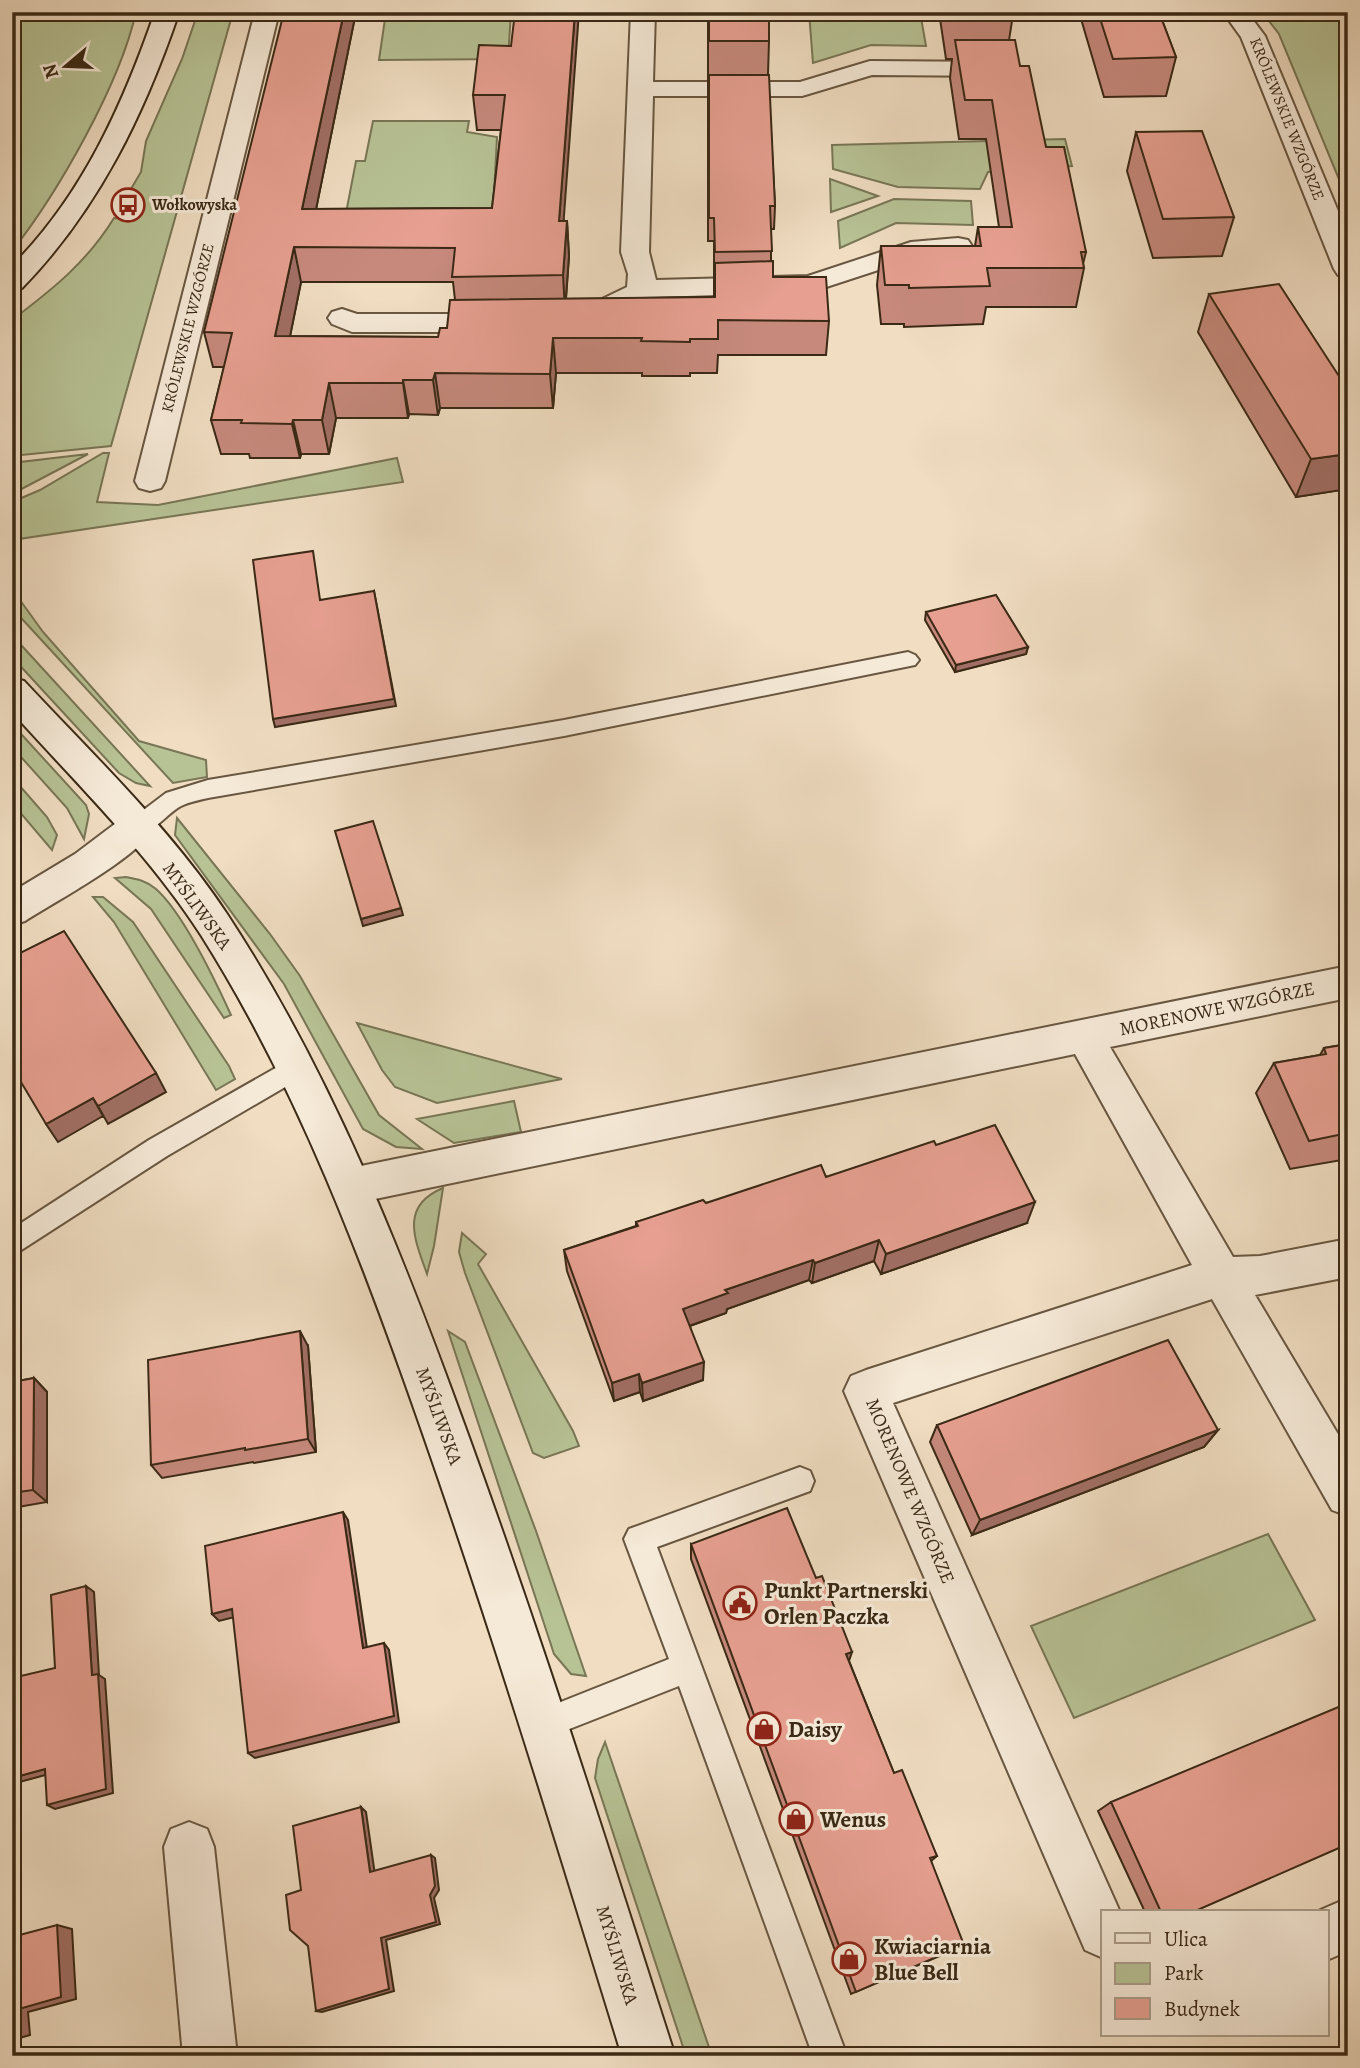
<svg xmlns="http://www.w3.org/2000/svg" width="1360" height="2068" font-family="Alegreya,serif">
	<style>
		.green { fill: #b7c295; stroke: #787655; stroke-width: 2 }
		.lines { fill: none; stroke-linecap: round; stroke-linejoin: round }
		.lane-casing { stroke: #685640; stroke-width: 4 }
		.street-casing { stroke: #685640; stroke-width: 4 }
		.secondary-casing { stroke: #3a2915; stroke-width: 4 }
		.lane { fill: #f5e9d7; fill-rule: evenodd }
		.street { fill: #f5e9d7; fill-rule: evenodd }
		.secondary { fill: #f5e9d7; fill-rule: evenodd }
		.wall { fill: #c6897c; stroke: #3a2915; stroke-width: 2; fill-rule: evenodd }
		.shaded-wall { fill: #a16f65; stroke: #3a2915; stroke-width: 2 }
		.building { fill: #e69f90; stroke: #3a2915; stroke-width: 2 }
		.labels { text-anchor: middle; dominant-baseline: central; stroke-width: 6; stroke-linejoin: round; paint-order: stroke }
		.far-street-label { font-size: 16px; fill: #3a2915; stroke: #f5e9d7 }
		.far-poi-label { font-size: 16px; font-weight: bold; fill: #3a2915; stroke: #f5e9d7; text-anchor: start }
		.street-label { font-size: 19px; fill: #3a2915; stroke: #f5e9d7 }
		.near-poi-label { font-size: 23px; font-weight: bold; fill: #3a2915; stroke: #f5e9d7; text-anchor: start }
	</style>
	<rect width="100%" height="100%" fill="#f0ddc2"/>
	<filter id="stains"><feTurbulence type="fractalNoise" baseFrequency=".00286" numOctaves="4"/><feColorMatrix values="0 0 0 0 .2 0 0 0 0 .09 0 0 0 0 .02 0 0 0 .5 -.17"/></filter>
	<radialGradient id="worn" r=".72"><stop offset=".6" stop-color="#630" stop-opacity="0"/><stop offset="1" stop-color="#630" stop-opacity=".3"/></radialGradient>
	<!-- green -->
	<path class="green" d="M12 12H136C120 84 58 193 12 251Z
		M198 12H233L111 446 12 456V320C53 289 87 262 114 218L125 219 139 196 128 194 141 172 146 141 182 59Z
		M386 12H511L508 59 379 60Z
		M809 12H920L926 46 871 45 813 63Z
		M1262 12H1348V201L1279 34Z
		M373 121H469L467 132 497 137 493 214 342 234 356 161H365Z
		M1065 139 1072 166 988 172 980 189 898 187 833 169 832 145Z
		M830 179 878 196 831 212Z
		M894 199 971 201 973 225 896 223 840 248 838 221Z
		M103 453H109L97 502 158 505 397 458 403 482 12 540V502L40 490Z
		M88 454 12 494V463Z
		M12 589 43 632 139 741 206 760 207 777 173 783 12 608Z
		M12 636 22 646 150 786 136 783 119 773 12 657Z
		M12 724 86 805 89 814 84 839 67 808 12 747Z
		M12 777 47 817 57 835 52 850 12 803Z
		M177 818 270 934 300 976 379 1115 422 1149 396 1147 363 1129 284 984 175 835Z
		M126 877C137 879 147 881 156 889 184 914 215 980 231 1015L224 1018 151 909 115 878Z
		M93 897H103L133 922 229 1066 235 1079 216 1090 114 922Z
		M357 1023 562 1079 437 1103 395 1087 382 1070Z
		M514 1101 521 1132 454 1143 417 1119Z
		M443 1188 434 1246 427 1274C415 1240 399 1206 443 1188Z
		M462 1233 486 1254 478 1264 573 1431 579 1446 544 1458 533 1453 465 1273 459 1252Z
		M448 1331 465 1342 536 1531 586 1676 571 1674 554 1654Z
		M1268 1534 1315 1620 1074 1718 1031 1626Z
		M605 1742 712 2056H686L595 1778 598 1759Z"/>
	<g class="lines">
		<defs>
			<path id="lane" d="M908 652 915 655 919 660 915 665 564 736 208 798C199 800 189 802 181 806 164 815 150 840 129 833L126 827 129 821 166 793 208 780 564 720Z
				M295 1057 304 1060 307 1068 304 1076 167 1156 12 1256V1229L149 1140Z
				M800 1467 810 1471 814 1481 810 1491 657 1547 847 2056H813L679 1686 544 1739 533 1735 529 1724 533 1713 669 1659 624 1539 629 1529Z"/>
			<path id="street" d="M255 12H279L165 481 161 488 150 491 139 488 135 481Z
				M631 12H655L653 82H800L870 61 1003 62 1012 64 1015 69 1012 74 1003 76 872 75 802 96H653L649 252 656 280 808 276 911 242 958 238 968 240 972 246 968 252 915 258 811 292 656 297 591 326 581 329 571 326 567 320 571 314 627 287 628 274 621 252Z
				M1223 12H1247L1265 36 1348 235V277L1338 275 1334 269 1241 37Z
				M342 309 357 314H500L510 317 514 323 510 329 500 332H352L332 324 328 318 332 312Z
				M137 813 150 817 155 827C139 857 56 901 25 921L12 925V892L75 854 124 817Z
				M1348 966V998L1110 1047 1233 1257 1260 1256 1348 1239V1277L1255 1295 1348 1451V1516L1332 1510 1212 1299 893 1403 1120 1912H1103V1958L1085 1950 844 1391 851 1376 866 1370 1192 1265 1075 1054 351 1204 337 1199 331 1186 337 1173 351 1168Z
				M189 1822 207 1829 214 1847 237 2056H183L164 1847 171 1829Z
				M1348 1898V1951L1327 1960V1912H1316Z"/>
			<path id="secondary" d="M155 12H179C144 115 98 210 22 288L12 290V266C82 196 123 105 155 12Z
				M12 678 24 681C94 756 170 828 227 914 332 1074 402 1253 467 1432 542 1638 608 1847 675 2056H622C558 1848 495 1640 423 1434 363 1262 299 1090 201 935 148 853 77 784 12 712Z"/>
		</defs>
		<!-- lane casing -->
		<use href="#lane" class="lane-casing"/>
		<!-- street casing -->
		<use href="#street" class="street-casing"/>
		<!-- secondary casing -->
		<use href="#secondary" class="secondary-casing"/>
		<!-- lane -->
		<use href="#lane" class="lane"/>
		<!-- street -->
		<use href="#street" class="street"/>
		<!-- secondary -->
		<use href="#secondary" class="secondary"/>
	</g>
	<!-- wall -->
	<path class="wall" d="M356 12 316 209 492 208 501 130H477L473 95 511 46 564 221H567L569 256 566 299 714 297V241H708V12H769V41L768 75 775 206 774 229H771V261L773 277 829 321 826 355H718L717 373H690V376H642V373H556L553 408H440L438 415 409 414 408 418H336L329 454H301L300 458H250L249 454H221L211 420 224 367H213L204 332ZM301 282H453L455 300 447 328 438 337 290 336Z
		M939 12H1010L1012 21 1009 40 1020 66 1046 147 1086 252 1083 264 1084 268 1076 307H986L983 324 904 327V324H881L877 285 881 246H975L978 227H999L986 139H959L950 78 952 59H946Z
		M1079 12H1159L1176 57 1166 96 1104 97Z
		M1136 132 1234 217 1222 256 1153 258 1127 171Z
		M1209 294 1348 390V489L1296 497 1198 332Z
		M926 612 1028 647 1026 654 955 672 925 620Z
		M1348 1044V1159L1290 1169 1256 1093 1274 1063 1320 1055 1324 1048Z
		M936 1145 1027 1223 881 1274 874 1261 812 1283 809 1280 727 1309 726 1313 690 1326 703 1380 643 1401 640 1392 614 1401 567 1271 564 1250 636 1226V1222L706 1203 826 1177Z
		M308 1346 316 1452 254 1463 253 1462 162 1478 151 1465Z
		M34 1378 47 1392V1502L12 1508V1382Z
		M937 1425 1218 1430 1204 1447 972 1535 930 1442Z
		M691 1544 849 1661 894 1773 937 1856 931 1861 956 1949 851 1994 691 1559Z
		M1111 1802 1193 1912H1145L1098 1811Z"/>
	<!-- shaded-wall -->
	<path class="shaded-wall" d="M344 12H356L309 244 302 209Z
		M575 12H579L561 256 559 221Z
		M567 221 569 256 565 310 563 275Z
		M294 247 301 282 283 371 275 336Z
		M553 338 556 373 553 408 550 374Z
		M435 373 440 408 438 415 433 380Z
		M403 380 409 414 408 418 403 383Z
		M329 383 336 418 329 454 322 420Z
		M293 420 301 454 300 458 292 424Z
		M1348 454V489L1296 497 1311 459Z
		M374 591 396 706 275 727 273 719Z
		M1028 647 1026 654 955 672 956 665Z
		M401 908 403 915 363 926 361 919Z
		M156 1073 166 1092 108 1124 98 1106Z
		M93 1098 103 1116 58 1142 46 1124Z
		M1035 1202 1027 1223 881 1274 886 1254Z
		M879 1240 874 1261 812 1283 815 1263Z
		M813 1260 809 1280 727 1309 726 1313 683 1328V1309L725 1290Z
		M300 1331 308 1346 316 1452 308 1439Z
		M704 1362 703 1380 643 1401 642 1383Z
		M639 1374 640 1392 614 1401 612 1383Z
		M34 1378 47 1392V1502L33 1490Z
		M1218 1430 1204 1447 972 1535 980 1520Z
		M343 1512 348 1520 368 1655 363 1648Z
		M86 1586 94 1592 99 1675 105 1679 113 1793 55 1809 47 1805 92 1675Z
		M232 1609 239 1616 219 1621 212 1614Z
		M384 1643 389 1650 399 1722 255 1758 248 1753Z
		M852 1652 848 1664 846 1654Z
		M45 1769 53 1773 12 1784V1778Z
		M361 1807 366 1812 375 1875 370 1872Z
		M431 1855 435 1858 439 1890 434 1898 440 1924 386 1940 394 1991 322 2012 316 2011 381 1938 430 1895Z
		M57 1925 72 1929 76 1999 28 2012 30 2035 16 2039 17 2056H12V2011Z"/>
	<!-- building -->
	<path class="building" d="M284 12H344L302 209 492 208 505 95H473L479 45 511 46 515 12H575L559 221H567L563 275 452 277 455 248 294 247 275 336 438 337 440 328H447L450 300 715 297V263L773 261V277H826L829 321 718 320V339H690V342L641 341 642 338H553L550 374 435 373 433 380H403V383H329L322 420H293L292 424 241 423 242 420H211L232 333 204 332Z
		M709 12H769V41H709Z
		M950 12H1010L1012 21 952 20Z
		M1098 12H1159L1176 57 1113 59Z
		M955 40H1015L1020 66H1029L1046 147H1064L1086 252H1081L1084 268H987L990 286 909 288V285H885L881 246H981L978 227H1012L992 100H965Z
		M709 75H769L775 206H770L772 251 715 252 714 218H709Z
		M1202 131 1234 217 1163 219 1136 132Z
		M1279 284 1348 390V454L1311 459 1209 294Z
		M313 551 320 600 374 591 394 699 273 719 253 560Z
		M996 595 1028 647 956 665 926 612Z
		M373 821 401 908 361 919 335 831Z
		M64 931 156 1073 98 1106 93 1098 46 1124 12 1067V957Z
		M1348 1044V1133L1309 1141 1274 1063 1326 1054 1324 1048Z
		M995 1125 1035 1202 886 1254 879 1240 815 1263 813 1260 725 1290 728 1293 683 1309 704 1362 642 1383 639 1374 612 1383 564 1250 638 1226 636 1222 703 1200 706 1203 821 1165 826 1177 934 1141 936 1145Z
		M300 1331 308 1439 245 1450V1448L151 1465 148 1360Z
		M1168 1340 1218 1430 980 1520 937 1425Z
		M34 1378 33 1490 12 1493V1382Z
		M787 1508 816 1578 822 1576 852 1652 846 1654 894 1773 902 1770 937 1856 930 1858 964 1945 856 1992 691 1544Z
		M343 1512 363 1648 384 1643 394 1716 248 1753 232 1609 212 1614 205 1546Z
		M86 1586 92 1675 98 1674 106 1789 47 1805 45 1769 12 1778V1678L55 1668 51 1595Z
		M1348 1703V1844L1193 1912H1161L1111 1802Z
		M361 1807 370 1872 431 1855 435 1886 430 1895 436 1922 381 1938 389 1989 316 2011 308 1946 290 1930 286 1895 301 1890 293 1826Z
		M57 1925 61 1997 12 2011V1937Z"/>
	<!-- icons -->
	<defs>
		<symbol id="bus-ring" viewBox="-11 -11 22 22"><circle r="9.5" fill="#f5e9d7" stroke="#8f2418" stroke-width="1.5"/><path d="M-5-6H5V4H4V6H2V4H-2V6H-4V4H-5ZM-3.5-4V0h7V-4ZM-3.5 1.2v1.5H-2V1.2ZM2 1.2v1.5H3.5V1.2Z" fill="#8f2418"/></symbol>
		<symbol id="civic-ring" viewBox="-11 -11 22 22"><circle r="9.5" fill="#f5e9d7" stroke="#8f2418" stroke-width="1.5"/><path d="M-.6-6.5H3V-4.5H.6V-3L4-1V1h2V6H-6V1h2V-1L-.6-3ZM-1.2 2.5V6h2.4V2.5Z" fill="#8f2418"/></symbol>
		<symbol id="shop-ring" viewBox="-11 -11 22 22"><circle r="9.5" fill="#f5e9d7" stroke="#8f2418" stroke-width="1.5"/><path d="M-5-2.5h2.3a2.7 3.5 0 0 1 5.4 0H5L5.5 6h-11ZM-1.5-2.5h3a1.5 2.3 0 0 0-3 0Z" fill="#8f2418"/></symbol>
	</defs>
	<g fill-rule="evenodd">
		<use href="#bus-ring" x="109" y="186" width="38" height="38"/>
		<use href="#civic-ring" x="721" y="1584" width="38" height="38"/>
		<use href="#shop-ring" x="745" y="1710" width="38" height="38"/>
		<use href="#shop-ring" x="777" y="1800" width="38" height="38"/>
		<use href="#shop-ring" x="830" y="1940" width="38" height="38"/>
	</g>
	<g class="labels">
		<!-- far-street labels -->
		<g class="far-street-label">
			<text transform="translate(1287 119) rotate(68)">KRÓLEWSKIE WZGÓRZE</text>
			<text transform="translate(188 328) rotate(-76)">KRÓLEWSKIE WZGÓRZE</text>
		</g>
		<!-- far-poi labels -->
		<g class="far-poi-label">
			<text x="152" y="205">Wołkowyska</text>
		</g>
		<!-- street labels -->
		<g class="street-label">
			<text transform="translate(197 906) rotate(54)">MYŚLIWSKA</text>
			<text transform="translate(1217 1009) rotate(-12)">MORENOWE WZGÓRZE</text>
			<text transform="translate(439 1416) rotate(70)">MYŚLIWSKA</text>
			<text transform="translate(910 1491) rotate(67)">MORENOWE WZGÓRZE</text>
			<text transform="translate(617 1955) rotate(73)">MYŚLIWSKA</text>
		</g>
		<!-- near-poi labels -->
		<g class="near-poi-label">
			<text x="764" y="1590">Punkt Partnerski<tspan x="764" dy="26">Orlen Paczka</tspan></text>
			<text x="788" y="1729">Daisy</text>
			<text x="820" y="1819">Wenus</text>
			<text x="874" y="1946">Kwiaciarnia<tspan x="874" dy="26">Blue Bell</tspan></text>
		</g>
	</g>
	<!-- margin -->
	<rect width="1360" height="2068" fill="none" stroke="#f0ddc2" stroke-width="42"/>
	<rect x="14" y="14" width="1332" height="2040" fill="none" stroke="#3a2915" stroke-width="3.5"/>
	<rect x="21" y="21" width="1318" height="2026" fill="none" stroke="#3a2915" stroke-width="2"/>
	<!-- legend -->
	<rect x="1101" y="1910" width="228" height="126" fill="#f5e9d7" stroke="#aa9c89" stroke-width="2"/>
	<rect x="1115" y="1933" width="35" height="10" fill="#f5e9d7" stroke="#aa9c89" stroke-width="2"/>
	<text x="1164" y="1946" font-size="21" fill="#3a2915">Ulica</text>
	<rect x="1115" y="1963" width="35" height="21" fill="#b7c295" stroke="#aa9c89" stroke-width="2"/>
	<text x="1164" y="1980" font-size="21" fill="#3a2915">Park</text>
	<rect x="1115" y="1998" width="35" height="21" fill="#e69f90" stroke="#aa9c89" stroke-width="2"/>
	<text x="1164" y="2016" font-size="21" fill="#3a2915">Budynek</text>
	<!-- north arrow -->
	<g transform="translate(66 66) rotate(251)" stroke="#f5e9d7" stroke-width="5" paint-order="stroke">
	<path d="M0-5L12 26L0 18L-12 26Z" fill="#3a2915"/>
	<text y="-10" font-size="19" font-weight="bold" text-anchor="middle" fill="#3a2915">N</text>
	</g>
	<rect width="100%" height="100%" filter="url(#stains)"/>
	<rect width="100%" height="100%" fill="url(#worn)"/>
</svg>
